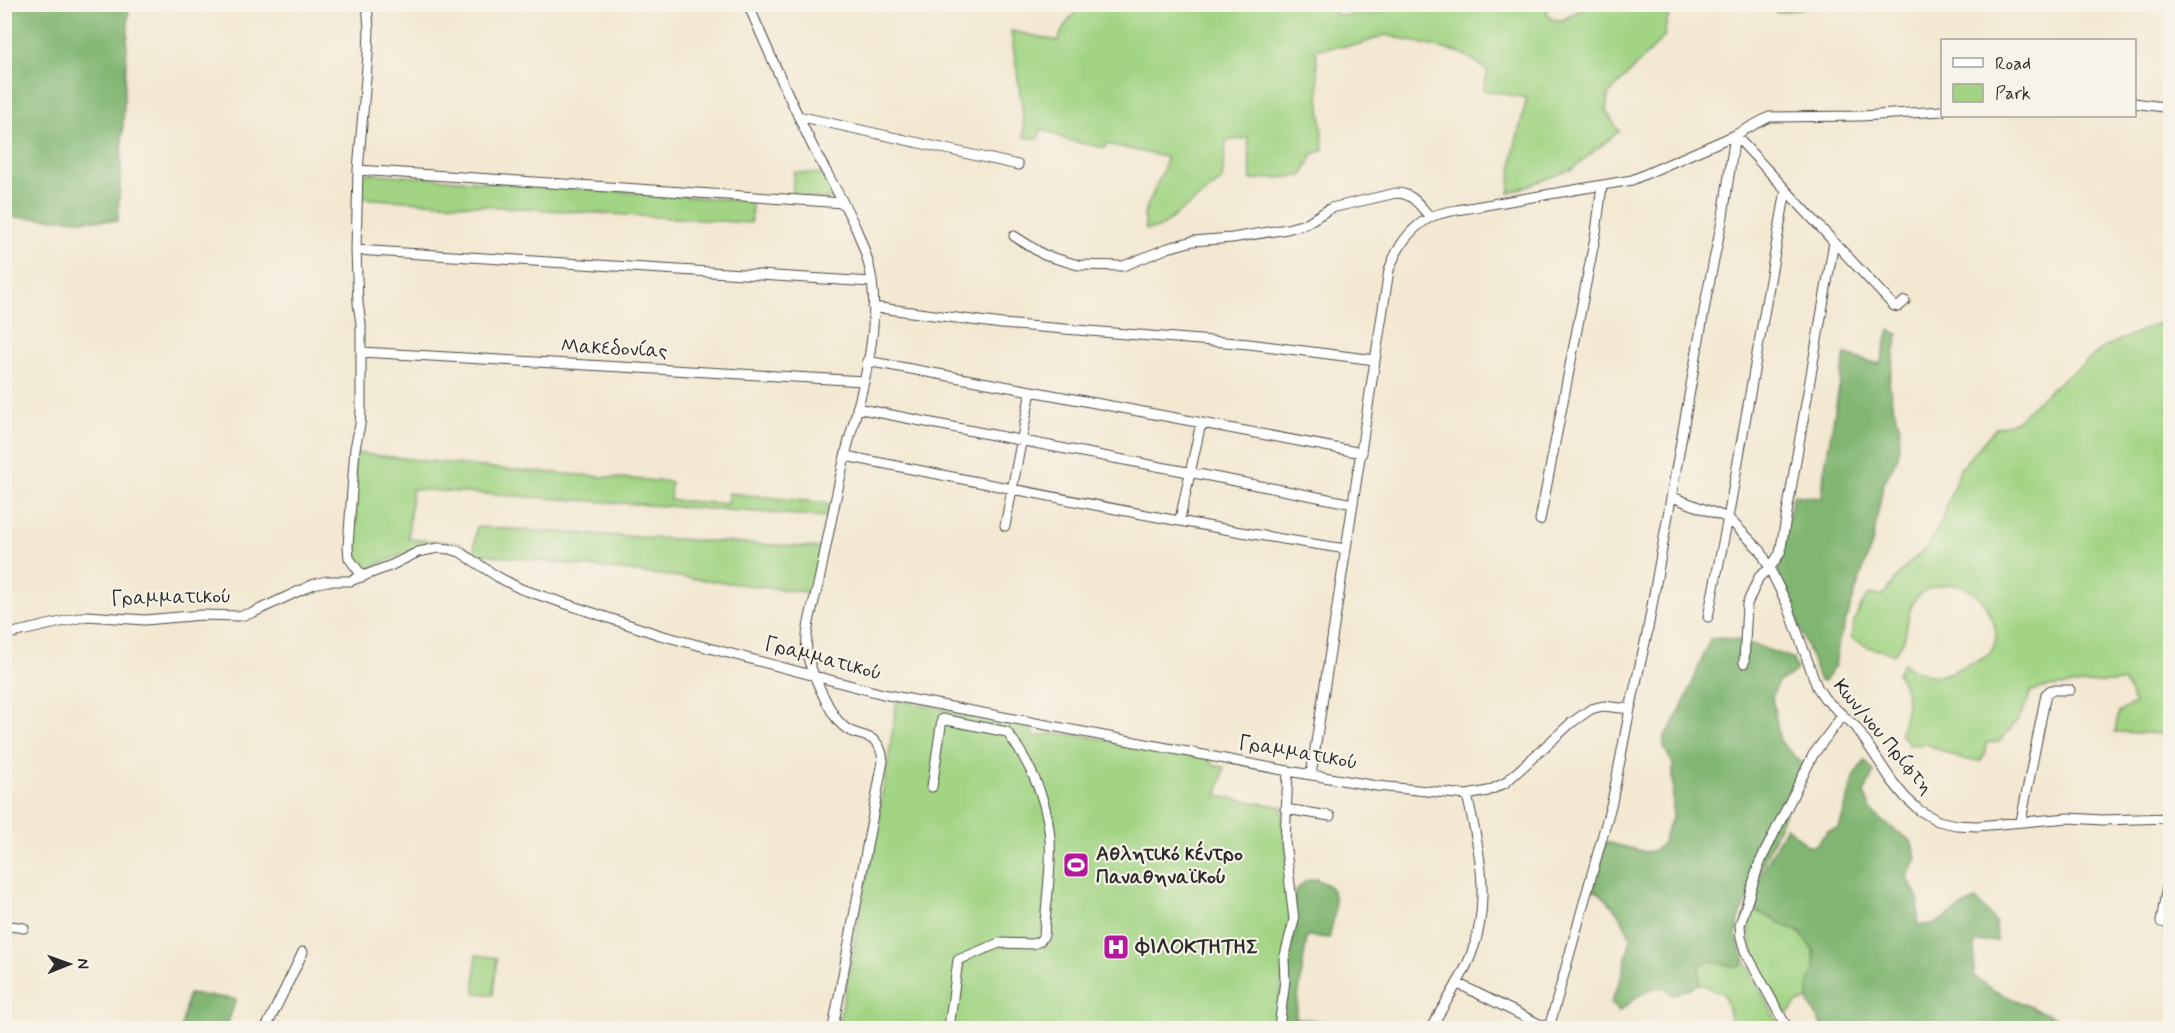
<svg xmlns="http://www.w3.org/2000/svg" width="2175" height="1033" font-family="Mynerve,sans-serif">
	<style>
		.green { fill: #a2d484; stroke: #668058; stroke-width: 1.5 }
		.forest { fill: #81b672; stroke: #56704e; stroke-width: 1.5 }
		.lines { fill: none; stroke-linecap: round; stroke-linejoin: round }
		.minor-casing { stroke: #494744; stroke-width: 11 }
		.minor { stroke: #fff; stroke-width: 9 }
		.labels { text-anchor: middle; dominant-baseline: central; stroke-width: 4.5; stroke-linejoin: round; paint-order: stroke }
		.street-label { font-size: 20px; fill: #2b2b2b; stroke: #f7f3e8 }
		.poi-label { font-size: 20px; font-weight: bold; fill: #2b2b2b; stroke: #f7f3e8; text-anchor: start }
	</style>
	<rect width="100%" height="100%" fill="#f7f3e8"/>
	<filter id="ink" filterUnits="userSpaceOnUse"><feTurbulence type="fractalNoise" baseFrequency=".0167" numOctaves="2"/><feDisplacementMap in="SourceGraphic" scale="12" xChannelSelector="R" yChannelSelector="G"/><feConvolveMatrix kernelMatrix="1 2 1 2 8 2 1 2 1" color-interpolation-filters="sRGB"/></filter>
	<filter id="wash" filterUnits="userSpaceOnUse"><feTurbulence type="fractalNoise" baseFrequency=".008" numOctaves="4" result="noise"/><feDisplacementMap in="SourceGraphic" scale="24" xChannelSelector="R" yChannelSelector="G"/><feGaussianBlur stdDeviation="1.35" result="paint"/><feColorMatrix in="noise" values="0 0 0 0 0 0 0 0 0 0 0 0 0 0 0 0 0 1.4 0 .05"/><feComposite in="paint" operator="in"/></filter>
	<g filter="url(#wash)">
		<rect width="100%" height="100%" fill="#f3e8d1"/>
		<!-- green -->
		<path class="green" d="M1084 4H1326L1338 15 1375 14 1393 5H1444L1469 10 1488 5 1544 4 1551 19 1563 20 1589 5H1683L1673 10 1667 20 1664 37 1608 95 1606 111 1619 131 1572 169 1509 193 1514 150 1527 98 1483 90 1488 72 1475 61 1461 53 1386 35 1357 45 1316 49 1323 150 1313 154 1302 176 1251 180 1248 138 1226 141 1222 180 1159 228 1146 230 1144 214 1164 168 1166 157 1106 144 1105 148 1067 140 1041 128 1039 139 1024 137 1023 113 1011 31 1058 41C1062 27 1073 14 1084 4Z
			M1773 4H1819V5L1776 13Z
			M794 172 823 174 834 194 833 199 792 196Z
			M362 173 752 201 751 223 361 198Z
			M2155 324 2170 325V734L2115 732 2119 711 2135 704 2124 681 2048 687 2031 691C2025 712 2014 726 1999 742L1986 743V753L1981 761 1961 759 1927 744 1909 745 1900 733C1908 708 1912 696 1897 673L1903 663C1922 677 1942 680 1962 667 1972 661 1982 662 1990 653 1994 649 1997 637 1996 631 1995 624 1983 599 1977 595 1960 579 1930 582 1915 599 1907 609 1908 627 1904 639 1902 644 1897 650 1894 654L1868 647 1851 638C1853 620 1858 609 1869 595H1883L1906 566 1928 546 1942 520 1960 469 1996 428 2016 421 2062 379 2084 364 2105 347Z
			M355 453 500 469 671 482 670 500 727 504 728 493 824 503 828 505V517L412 489 408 539 461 543 460 547C427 541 396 556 366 570L355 557 351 547Z
			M476 527 823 548 814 593 474 553Z
			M897 700 1030 725 1034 737 1051 734 1080 735 1210 759 1214 765 1224 767 1218 796 1282 807 1292 914 1276 1028H838L887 769Z
			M1750 908C1774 920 1816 931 1815 963 1815 975 1808 987 1808 1001L1798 1002 1787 1014C1768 984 1741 944 1750 908Z
			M476 955 497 958 493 995 475 993Z
			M1744 959 1781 1028H1733L1724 994 1700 984 1699 967 1708 961 1741 966Z
			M1296 1018 1360 1026H1425L1424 1028H1294Z"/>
		<!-- forest -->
		<path class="forest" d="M5 4 129 5 118 221 5 217Z
			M1889 330 1898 334 1889 383 1892 403 1900 426 1898 457 1883 485 1873 540 1839 641 1835 665 1825 681H1820L1778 570 1793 495 1822 498 1824 472 1845 355 1880 364Z
			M1722 638 1740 640 1792 658 1797 669 1792 675 1778 682 1772 697 1780 742 1805 766 1739 919 1736 935 1744 959 1741 966C1730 968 1719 962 1708 961L1699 967 1700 984 1673 995C1670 993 1669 990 1666 989 1651 982 1630 1003 1619 1011L1611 1003 1622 975 1631 938C1622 918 1612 900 1592 889L1605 842 1646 852 1655 850 1662 844 1673 815V764L1664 748V737L1673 725 1688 694 1710 639Z
			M1865 761 1874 772 1864 793 1871 810 1882 821 1911 841 1917 859 1907 876 1919 901 1917 924 1933 925 1976 899 1996 923 1997 941 1975 942 1974 976 1995 991 2078 1028H1823L1808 1001V987L1815 966 1814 952 1801 933 1750 908 1756 884 1786 826 1808 846H1815L1828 831 1839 828 1856 772Z
			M1316 879C1320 881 1326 884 1329 886 1340 899 1333 923 1329 938L1307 936 1294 1028H1281L1295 891 1306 881Z
			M188 994 236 999 226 1028H181Z"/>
	</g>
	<g filter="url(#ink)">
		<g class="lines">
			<defs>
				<path id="minor" d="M748 4C769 53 791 102 814 149 836 192 865 233 872 281 880 340 859 400 845 456 836 496 828 536 820 576 816 597 804 630 807 652 809 668 830 714 842 725 857 741 880 728 883 761L833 1028
					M2134 103 2170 108
					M798 116 1018 165
					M358 170 843 203
					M1014 236 1044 255 1078 265 1123 266 1168 248 1193 241 1232 238 1287 229 1305 224 1331 208 1396 193C1413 193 1419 205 1430 217
					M1834 242 1894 306 1898 307 1905 301
					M356 250 872 282
					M873 307 1002 324 1249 344 1375 360
					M361 352 864 381
					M867 361 1031 391 1005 526
					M1031 391 1362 453
					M857 408C1022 442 1188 471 1353 504
					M845 456C1012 488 1178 524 1346 549
					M1672 497 1728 518 1761 551 1788 606 1817 687 1825 699 1856 727 1892 781 1905 797 1919 810 1938 821 1956 825 1977 826 2069 818 2103 820 2170 818
					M1180 519 1201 423
					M1540 520 1596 232 1602 186
					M363 577 349 558 348 546 355 448 360 425 361 409V324L358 303 356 250 358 170 368 55 369 29 367 4
					M1708 617 1728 518 1786 190 1735 135
					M4 635 87 616 145 620 202 615 239 616 252 613 314 584 327 581H350L392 565 418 552 438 548 450 549 460 552 498 577 521 589 660 635 883 694 1288 771 1377 786 1467 795 1488 791 1505 783 1571 723 1591 709 1603 706 1630 709
					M1744 663 1747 604 1759 577 1770 568 1780 553 1834 242 1786 190
					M1311 775 1389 270C1397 248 1408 230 1429 218 1437 213 1448 212 1457 210L1632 180 1735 135 1769 117 1861 116 1942 111
					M932 787 942 719 1007 732C1030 763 1047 799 1050 838 1052 866 1046 905 1044 935L1040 941 1033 944 999 943 958 960 949 1028
					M1285 809 1330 816
					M2021 821 2046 694 2051 690H2070
					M2170 868 2161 922 2170 924
					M4 925 24 928
					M1457 983 1547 1028
					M266 1028 303 952
					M1279 1028 1285 980 1284 959 1294 920 1285 841 1288 771
					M1431 1028C1444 1004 1461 981 1471 955 1492 903 1479 846 1467 795
					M1549 1028 1612 802 1630 709 1647 634 1707 294 1723 216 1735 135
					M1789 1028 1785 1024 1745 951 1741 937 1740 925 1759 864 1813 755 1842 716"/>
			</defs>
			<!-- minor casing -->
			<use href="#minor" class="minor-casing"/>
			<!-- minor -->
			<use href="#minor" class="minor"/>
		</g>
	</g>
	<!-- icons -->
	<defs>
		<symbol id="stadium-square" viewBox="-11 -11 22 22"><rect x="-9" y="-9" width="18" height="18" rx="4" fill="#b5179e" stroke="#f7f3e8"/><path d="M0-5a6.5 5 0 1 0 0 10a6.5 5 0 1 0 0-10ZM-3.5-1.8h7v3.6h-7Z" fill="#fff"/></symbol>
		<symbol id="hospital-square" viewBox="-11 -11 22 22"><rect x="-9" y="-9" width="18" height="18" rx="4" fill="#b5179e" stroke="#f7f3e8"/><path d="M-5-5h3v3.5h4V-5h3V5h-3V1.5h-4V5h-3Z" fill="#fff"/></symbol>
	</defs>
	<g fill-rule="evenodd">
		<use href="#stadium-square" x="1061" y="850" width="30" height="30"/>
		<use href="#hospital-square" x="1101" y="932" width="30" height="30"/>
	</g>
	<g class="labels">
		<!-- street labels -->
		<g class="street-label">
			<text transform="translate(614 349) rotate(3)">Μακεδονίας</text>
			<text transform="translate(171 598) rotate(-1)">Γραμματικού</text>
			<text transform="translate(823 659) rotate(15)">Γραμματικού</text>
			<text transform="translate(1883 737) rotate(50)">Κων/νου Πρίφτη</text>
			<text transform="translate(1298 753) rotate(10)">Γραμματικού</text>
		</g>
		<!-- poi labels -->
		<g class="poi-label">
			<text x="1096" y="854">Αθλητικό κέντρο<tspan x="1096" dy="23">Παναθηναϊκού</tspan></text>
			<text x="1136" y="947">ΦΙΛΟΚΤΗΤΗΣ</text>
		</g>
	</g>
	<!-- margin -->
	<rect width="2175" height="1033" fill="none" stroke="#f7f3e8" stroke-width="24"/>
	<!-- legend -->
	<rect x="1941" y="39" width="195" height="78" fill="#f7f3e8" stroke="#a5a39c" stroke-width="1.5"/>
	<rect x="1953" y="58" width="30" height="9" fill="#ffffff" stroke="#a5a39c" stroke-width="1.5"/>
	<text x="1995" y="69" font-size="18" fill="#2b2b2b">Road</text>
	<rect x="1953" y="84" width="30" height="18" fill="#a2d484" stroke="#a5a39c" stroke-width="1.5"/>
	<text x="1995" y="99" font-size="18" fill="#2b2b2b">Park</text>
	<!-- north arrow -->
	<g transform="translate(69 964) rotate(89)" stroke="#f7f3e8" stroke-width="4.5" paint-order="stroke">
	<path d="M0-4.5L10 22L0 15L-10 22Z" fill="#2b2b2b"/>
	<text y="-9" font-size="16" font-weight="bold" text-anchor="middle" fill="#2b2b2b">N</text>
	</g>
</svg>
